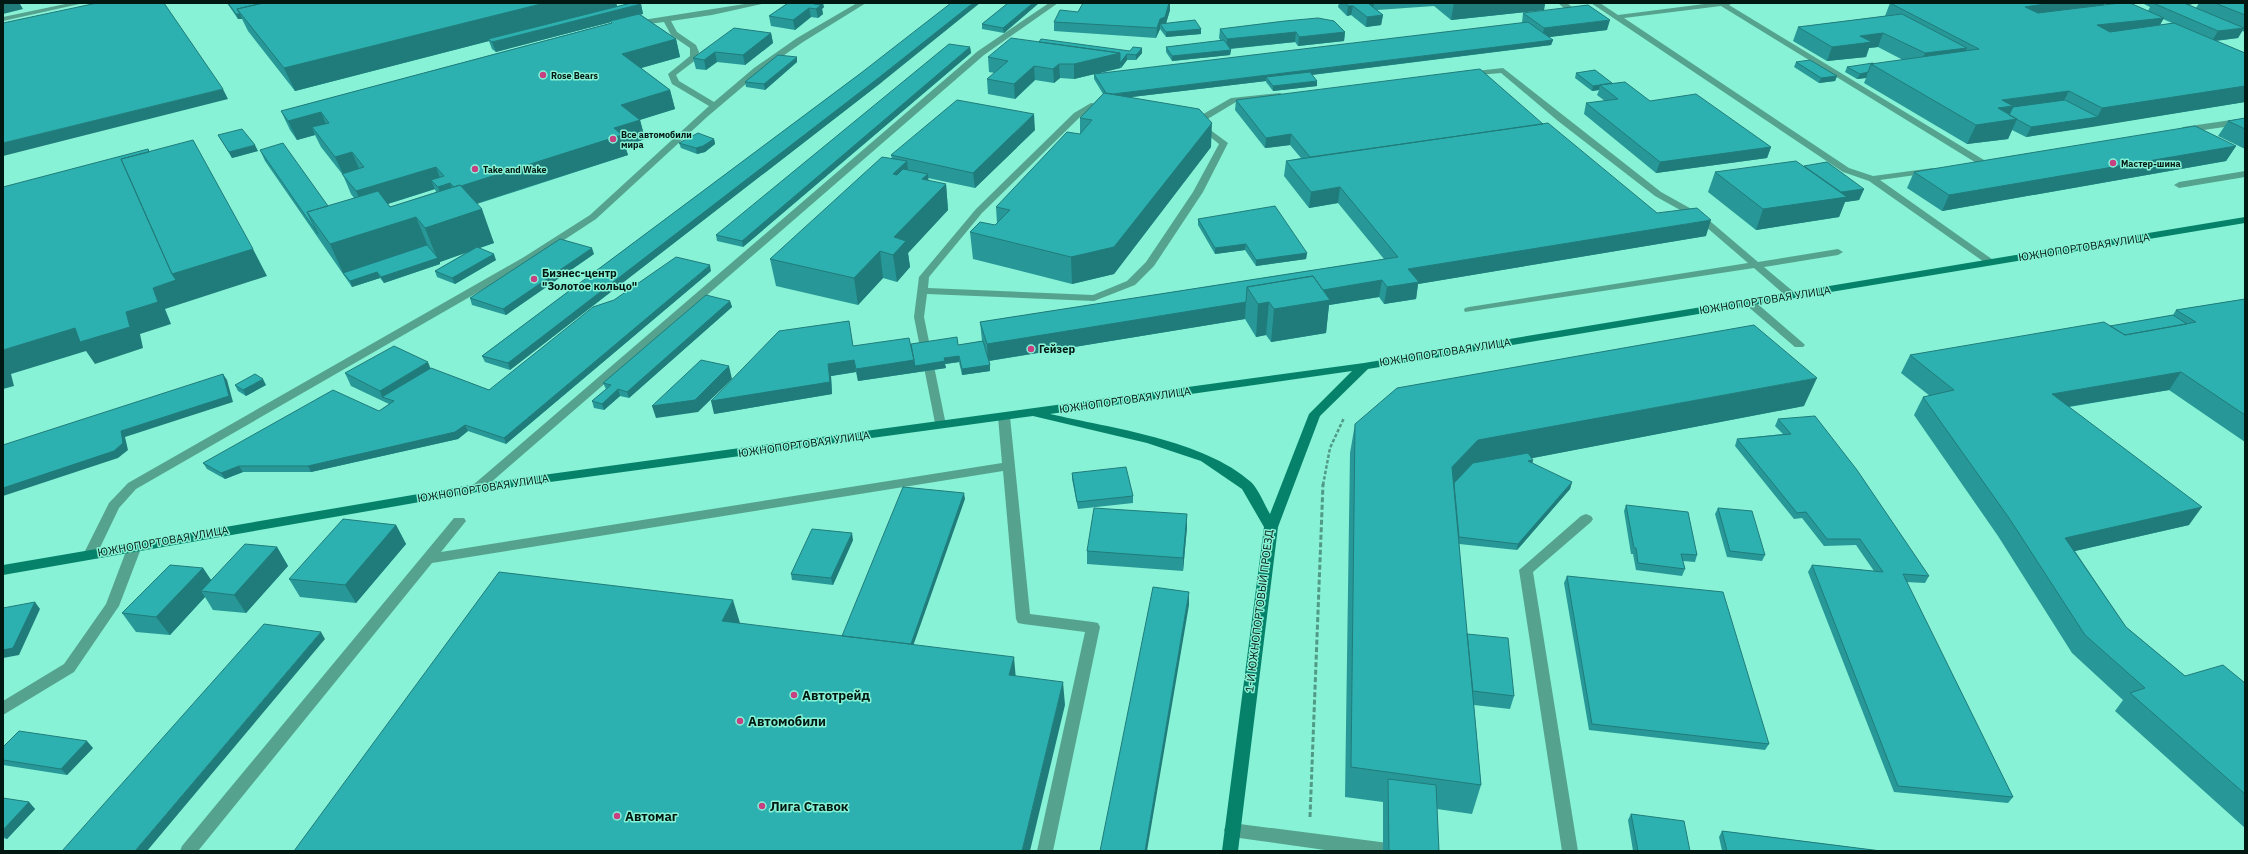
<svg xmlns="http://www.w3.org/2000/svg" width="2248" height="854" font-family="'IBM Plex Sans',sans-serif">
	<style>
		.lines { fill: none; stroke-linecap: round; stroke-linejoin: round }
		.path-far1 { stroke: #519a86; stroke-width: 2.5; stroke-dasharray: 3.5 2; stroke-linecap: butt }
		.path { stroke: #519a86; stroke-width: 3; stroke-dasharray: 5 2.5; stroke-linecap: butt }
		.lane { fill: #55a38e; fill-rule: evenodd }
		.secondary { fill: #06826b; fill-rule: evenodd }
		.wall { fill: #279897; fill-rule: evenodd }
		.shaded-wall { fill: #207c7b }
		.building { fill: #2db1b0; stroke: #207c7b }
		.poi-dot { fill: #c74182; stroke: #87f2d5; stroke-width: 1.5 }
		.labels { text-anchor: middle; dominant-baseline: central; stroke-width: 3; stroke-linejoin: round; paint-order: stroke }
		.far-poi-label { font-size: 9px; font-weight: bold; fill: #021812; stroke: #87f2d5; text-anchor: start }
		.street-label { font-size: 11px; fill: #021812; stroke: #87f2d5 }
		.poi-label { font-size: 11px; font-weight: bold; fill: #021812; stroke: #87f2d5; text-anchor: start }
		.near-poi-label { font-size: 13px; font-weight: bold; fill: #021812; stroke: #87f2d5; text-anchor: start }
	</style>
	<rect width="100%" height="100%" fill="#87f2d5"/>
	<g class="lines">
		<!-- path-far1 -->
		<path class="path-far1" d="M1323 485 1330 448 1344 418"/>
		<!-- path -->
		<path class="path" d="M1310 817 1323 484"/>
		<!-- lane -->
		<path class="lane" d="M70 3H84L3 21V17Z
			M751 3H766L712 15 671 21 677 32 696 45 699 52 697 59 676 75 679 81 714 102 754 68 797 38 857 3H866L803 42 760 72 707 117 596 219 532 261 136 489 119 508 96 556H86L84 553 109 503 128 483 524 257 590 215 709 106 672 84 668 74 690 56V48L671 35 664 22 633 26 629 24 630 22Z
			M1049 3H1058L984 55 481 491H473L471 488 473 485 978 51Z
			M1558 3H1567L1572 7 1565 9Z
			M1591 3H1600L1618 15 1712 3H1733L1729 5 1984 160V164H1978L1721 6 1624 18 1849 168 1873 176 1933 168 1935 170 1930 173 1880 180 1996 262 1995 264H1987L1869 181 1843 172Z
			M1503 68 1661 192 1704 216 1758 262 1838 249 1843 252 1838 255 1764 267 1795 293 1796 295 1791 298 1787 297 1754 268 1465 312 1464 310 1465 308 1469 307 1748 263 1698 220 1655 196 1558 121 1501 73 1467 76 1463 74 1467 72Z
			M1280 93 1284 95 1283 97 1236 102 1201 123 1228 143 1203 192 1154 266 1135 285 1094 301 927 294 924 317 946 425 944 428H936L914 317 919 277 976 209 1074 113 1091 103 1106 105V109L1095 108 1080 117 982 213 929 277 928 288 1093 295 1127 281 1146 262 1193 192 1219 144 1192 122 1193 120 1231 98Z
			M2245 118V124L2183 133 2179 130 2183 127Z
			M2245 171V177L2179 188 2174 185 2179 182Z
			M1749 299 1753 300 1803 343 1805 345 1803 347H1795L1745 304 1744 302 1745 300Z
			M1004 413 1010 417 1030 614 1093 622 1098 623 1100 627 1053 851H1037L1085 632 1023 624 1018 623 1016 619 1003 471 432 563 198 851H180L182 846 454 518H464L466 521 441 552 1002 463 998 417Z
			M1586 514 1591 516 1593 519 1591 522 1533 572 1578 851H1562L1519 570 1581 516Z
			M135 541 140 543 142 546 119 606 74 672 3 715V701L64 664 106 604 128 546 130 543Z
			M1232 823 1388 843 1394 846 1396 851H1332L1232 837 1226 835 1224 830 1226 825Z"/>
		<!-- secondary -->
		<path class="secondary" d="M2245 217V223L1368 369 1320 416 1278 527 1238 851H1222L1264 527 1242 489 1201 461 1147 443 1033 416 477 492 3 575V565L477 484 1364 363ZM1352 371 1309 414 1270 514C1264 504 1259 490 1251 482 1204 440 1111 428 1050 414Z"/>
	</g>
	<!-- wall -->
	<path class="wall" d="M227 3H616L617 7 641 4 643 14H640L676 39 680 57 641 68 670 90 675 109 640 120 645 139 625 146 628 155 477 204 494 243 479 248 496 260 455 284 437 277 435 271 469 251 440 262V264L384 283 380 278 352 287 265 161 260 150 328 206 354 198 351 194 343 175 321 147 315 135 297 140 290 130 281 111 611 23V22L496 52 492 49 489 41 295 91 248 31 242 19H238ZM435 189 436 192 390 207 388 204Z
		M788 3 824 7 822 9 823 14 818 18 811 17 795 30 771 26 769 16Z
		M1008 3H1039L1004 33 982 29V24Z
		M1083 3H1170V10L1166 23 1201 29V34L1166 37 1160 29 1156 38 1054 31V22L1078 12Z
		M1339 3H1545L1544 10 1451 20 1434 6 1377 10 1383 15 1381 25 1366 27 1351 15 1347 16 1338 7Z
		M1890 3 2104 5 2148 11 2150 7 2142 3H2245V32L2242 31 2238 38 2216 41 2245 53V102L2026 137 2012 130 2008 139 1967 144 1864 83 1866 78 1857 79 1845 72 1847 67 1874 64 1903 60 1878 47 1869 48 1866 57 1827 61 1793 41 1798 27 1885 16ZM2199 3 2196 8 2188 5ZM2163 19 2172 23 2160 25Z
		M1523 13 1607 30 1548 37 1553 40 1551 45 1312 75 1317 86 1273 91 1266 82V81L1131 97 1211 147 1114 274 1072 284 973 259 970 232 995 225 997 223 996 207 1080 134V118L1103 94 1094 79V74L1074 79 1060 78 1054 83 1035 80 1015 99 988 94 987 79 995 73 989 72 988 57 1039 42 1142 53 1136 60H1127L1121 68 1096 74 1522 23Z
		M1220 29 1345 32 1344 41 1298 46 1295 42 1230 49 1231 50 1230 55 1172 61 1166 52V47L1221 41 1219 38Z
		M771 33 773 43 745 65 717 62 706 70 696 69 693 58Z
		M970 47 971 53 743 247 717 241 716 235Z
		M797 57V62L765 90 746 87 745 82Z
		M1796 62 1837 76 1835 81 1819 83 1794 67Z
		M861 73 882 82 510 370 485 362 482 356Z
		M1576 73 1612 83 1650 101 1771 147 1767 158 1656 173 1584 114 1586 103 1605 101 1597 95 1599 90 1592 91 1575 78Z
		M1236 100 1543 124 1657 213 1706 236 1418 284 1416 299 1384 304 1379 297 1329 305 1326 333 1271 342 1266 335 1256 337 1245 319 989 361 990 371 962 375 959 362 945 364 946 368 858 381 856 372 831 376 832 394 714 414 853 346 911 344 958 345 982 341 980 322 1384 259 1338 203 1309 208 1284 176 1286 161 1301 158 1290 145 1265 148 1235 110Z
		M2245 118V149L2218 136 2228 121Z
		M1035 130 975 188 928 178V181L946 184 948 210 908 253 910 267 897 282 883 278 858 305 776 286 770 259 892 159 891 155Z
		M218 135 258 151 232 158Z
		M714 139 715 144 705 152 697 154 681 148 679 143Z
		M2236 146 2226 161 1942 211 1907 188 1914 172Z
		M1804 166 1864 189 1859 200 1845 202 1839 217 1756 230 1708 192 1715 172Z
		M1198 219 1307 253 1306 259 1256 266 1245 250 1215 254 1198 225Z
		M594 254 506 315 472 305 470 298Z
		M711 271 506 444 468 431 458 439 311 472H243L225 479 207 469 203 463 379 411 389 404 351 386 345 373 431 368 489 390Z
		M2245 299V442L2169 390 2069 407 2189 525 2075 551 2126 627 2185 676 2245 683V828L2115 711 2123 700 2072 653 1998 536 1914 415 1923 397 1930 396 1901 373 1910 355 2110 326 2173 315 2176 310Z
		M730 301 732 307 629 398 620 396 604 410 594 408 592 401 606 389 603 383Z
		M235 385H266L246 396 238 391Z
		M1804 406 1532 458V464L1572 482 1570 489 1517 550 1459 544 1467 634 1514 696 1510 709 1474 705 1481 785 1472 814 1437 809 1439 851H1383V802L1345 797 1350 453 1355 424Z
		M1778 419 1929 576 1925 583 1906 582 2013 797 2008 803 1894 792 1808 572 1812 565 1874 571 1856 545 1824 546 1802 518 1794 519 1735 446 1737 439 1783 434 1775 426Z
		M1072 473 1133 496V503L1078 509 1072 479Z
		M1626 505 1697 555 1695 562 1683 561 1685 569 1682 576 1636 570 1633 554H1631L1624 511Z
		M1718 508 1765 555 1762 561 1727 557 1715 514Z
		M396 525 406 544 356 603 300 597 289 579Z
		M1187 527 1183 571 1087 564V551Z
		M853 540 833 585 792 580 791 574Z
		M277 547 288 566 246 613 213 610 205 597 170 635 136 632 122 613 203 568 211 580Z
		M1567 576 1769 744 1765 750 1589 730 1564 583Z
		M3 747 93 748 67 775 3 765Z
		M3 798 29 802 35 809 7 839 3 838Z
		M1631 814 1690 851H1692H1633L1628 820Z
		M1722 831 1881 851H1722L1719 837Z"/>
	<!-- shaded-wall -->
	<path class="shaded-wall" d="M3 3H23L20 4 23 9 3 14Z
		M545 3H616L618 8 488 39 489 41 295 91 284 68Z
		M815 3H823L824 7 822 9 823 14 818 18 816 9 814 4Z
		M973 3H980L882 82 510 370 508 363Z
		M1033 3H1039L1004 33 1003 28Z
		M1169 3H1170V10L1165 27 1160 24V29L1156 38 1157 28 1160 19Z
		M1374 3 1373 12 1369 4Z
		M1454 3H1545L1544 10 1451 20Z
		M2051 3H2105L2101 12 2017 24 2025 7Z
		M2160 3H2199L2164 8Z
		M641 4 643 14 611 22 610 21 611 22 496 52 492 42Z
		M1348 6H1353L1351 15 1347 16Z
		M809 8 811 17 795 30 793 20Z
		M236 14H240L242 19H238Z
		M1383 15 1381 25 1366 27 1367 17Z
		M2164 18 2154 35 2088 43 2097 25Z
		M1610 20 1607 30 1542 38 1544 28Z
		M2244 28 2238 38 2212 41 2218 31Z
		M1201 29V34L1166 37V32Z
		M1296 32 1295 42 1226 49 1227 39Z
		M1345 32 1344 41 1298 46 1299 37Z
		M771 33 773 43 745 65 743 55Z
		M1883 33 1878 47 1869 48 1866 57 1827 61 1832 47 1860 36Z
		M676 39 680 57 627 72 622 54Z
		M1553 40 1551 45 1269 80 1266 77V81L1107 100V95Z
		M970 47 971 53 743 247 742 241Z
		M1142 48V53L1136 60V55Z
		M1967 48 1961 62 1918 68 1925 53Z
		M1231 50 1230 55 1172 61V56Z
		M715 52 717 62 706 70 704 60Z
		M1120 53V68L1074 79V64Z
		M1127 54V60L1121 68 1120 63Z
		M797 57V62L765 90 764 84Z
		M1059 64 1060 78 1054 83 1053 69Z
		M1034 66 1035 80 1015 99 1014 84Z
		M1868 72 1866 78 1857 79 1860 74Z
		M1837 76 1835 81 1819 83 1821 78Z
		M1317 81V86L1273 91V86Z
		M1600 85 1599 90 1592 91 1593 86Z
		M2245 86V102L2092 127 2102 108Z
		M223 89 228 99 3 156V143Z
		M670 90 675 109 626 124 621 105Z
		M2069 91 2059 110 2017 119 2008 139 1967 144 1976 125 2002 100Z
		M321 112 329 131 312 127 315 135 297 140 288 121Z
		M1034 114 1035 130 975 188 973 173Z
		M2098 117 2092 127 2026 137 2031 127Z
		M640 120 645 139 625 146 628 155 462 208 455 188 614 128Z
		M1212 123 1211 147 1114 274 1072 284 1071 257Z
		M1291 134 1290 145 1265 148 1266 138Z
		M714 139 715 144 705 152 697 154 696 148Z
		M255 145 258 151 232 158 229 152Z
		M2236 146 2226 161 1942 211 1949 195Z
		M1771 147 1767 158 1656 173 1660 162Z
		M148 149 158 168 253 249 267 276 165 309 171 324 140 334 143 348 95 364 86 351 11 374 14 386 3 389V350L126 312 153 288Z
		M352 152 360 171 343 174 335 157Z
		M907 161 910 187 893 174Z
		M436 167 443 186 450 183 458 203 446 207 438 187 431 180 435 189 365 211 356 191Z
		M928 174 930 199 946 184 948 210 908 253 910 267 897 282 893 255 894 237 922 179Z
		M1340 187 1338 203 1309 208 1311 192Z
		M1864 189 1859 200 1845 202 1839 217 1756 230 1763 209 1838 192Z
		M482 209 494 243 440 262V264L384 283 381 277 437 258 425 228Z
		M416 217 430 251 343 273 330 244Z
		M1711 220 1706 236 1418 284 1416 299 1384 304 1387 287 1408 269Z
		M1246 244 1245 250 1215 254V248Z
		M592 248 594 254 506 315 503 309Z
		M880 251 883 278 858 305 854 278Z
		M1307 253 1306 259 1256 266V260Z
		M494 254 496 260 455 284 452 278Z
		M710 265 711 271 506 444 504 438Z
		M377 272 380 278 352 287 350 281Z
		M1382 280 1379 297 1329 305 1326 333 1271 342 1274 309 1269 302 1266 335 1256 337 1258 304 1256 301Z
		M730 301 732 307 629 398 627 392Z
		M1246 302 1245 319 988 361 987 344Z
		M959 356V362L945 364 946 368 858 381 856 369 914 360 944 358Z
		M854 360 856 372 831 376 832 394 714 414 711 401 828 364Z
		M428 362 433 375 382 397 380 391Z
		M990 365V371L962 375V369Z
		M729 366 732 379 698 412 656 418 652 406Z
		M2181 372 2169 390 2041 411 2052 394Z
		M223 374 227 380 233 402 125 437 128 450 118 458 3 496V488L121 431Z
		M1817 378 1804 406 1471 470 1447 495 1452 467 1478 440Z
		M263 379 266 385 246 396 243 390Z
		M618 389 620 396 604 410 602 404Z
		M465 425 468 431 458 439 311 472 308 466Z
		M1533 460 1532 467 1528 461Z
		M239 466 243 472 225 479 221 473Z
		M1572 482 1570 489 1517 550 1518 544Z
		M964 493 965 499 906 666 905 660Z
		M2202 507 2189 525 2053 556 2065 538Z
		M1187 514V527L1183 571V558Z
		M396 525 406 544 356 603 345 585Z
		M852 533 853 540 833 585 831 578Z
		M277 547 288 566 246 613 234 595Z
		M203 568 215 586 201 591 205 597 170 635 156 617Z
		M1189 592V605L1147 851H1145Z
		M733 600 740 623 729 644 722 621Z
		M35 602 40 609 19 655 3 658V650Z
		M321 632 325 639 147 851H135Z
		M1014 657 1016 680 1009 675Z
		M1063 682 1065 705 1030 851H1022Z
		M87 741 93 748 67 775 61 769Z
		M29 802 35 809 7 839 3 835V830Z"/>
	<!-- building -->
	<path class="building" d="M97 3H164L223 89 3 143V23Z
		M228 3H263L237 9 240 14H236Z
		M263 3H545L284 68 237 9Z
		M631 3H639L641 4 492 42 488 39Z
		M788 3H815L814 4 821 5 816 9 809 8 793 20 769 16Z
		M951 3H973L881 76 508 363 482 356 861 73Z
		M1008 3H1033L1003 28 982 24Z
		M1083 3H1169L1165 17 1160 19 1157 28 1054 22 1060 10 1078 12Z
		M1345 3H1373L1369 4 1383 15 1367 17 1353 6H1348Z
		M1890 3H2051L2025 7 2038 13 2120 3H2130L2164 18 2097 25 2110 32 2174 23 2245 53V86L2102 108 2069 91 2002 100 2013 106 1998 108 2017 119 1976 125 1871 64 1979 49Z
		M2153 3H2184L2244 28 2218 31Z
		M2215 3H2245V15Z
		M1588 5 1610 20 1544 28 1523 13Z
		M639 14 676 39 622 54 670 90 621 105 640 120 614 128 622 135 461 186 460 185 454 187 450 183 438 187 431 180 444 176 436 167 356 191 342 174 364 167 352 152 335 157 312 127 329 123 321 112 288 121 281 111 612 23 610 21Z
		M1902 14 1967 48 1925 53 1883 33 1860 36 1872 42 1832 47 1798 27Z
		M1318 18 1334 21 1345 32 1299 37 1296 32 1227 39 1220 29 1285 21Z
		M1195 20 1201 29 1166 32 1160 24Z
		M1528 22 1553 40 1113 94 1106 93 1094 74Z
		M734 28 771 33 743 55 715 52 704 60 693 58Z
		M1011 38 1120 53 1074 64H1059L1053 69 1034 66 1014 84 987 79 1008 61 988 57Z
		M1041 39 1130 51 1133 47 1142 48 1136 55 1127 54 1120 63V53L1039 42Z
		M1224 40 1231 50 1172 56 1166 47Z
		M949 44 970 47 742 241 716 235Z
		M778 55 797 57 764 84 745 82Z
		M1810 60 1837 76 1821 78 1796 62Z
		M1873 63 1874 64H1871L1868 72 1860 74 1847 67Z
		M1480 69 1543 124 1310 157 1291 134 1266 138 1236 100Z
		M1595 70 1612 83 1593 86 1576 73Z
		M1310 72 1317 81 1273 86 1266 77Z
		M1625 82 1650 101 1696 94 1771 147 1660 162 1586 103 1618 99 1600 85Z
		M1104 93 1199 109 1212 123 1114 247 1071 257 970 232 980 222 995 225 1010 210 996 207 1067 132 1080 134 1092 120 1080 118Z
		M957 100 1034 114 973 173 891 155Z
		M2065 100 2098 117 2031 127 2009 115 2013 107Z
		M2245 118V129L2228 121Z
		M1548 123 1657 213 1697 208 1711 220 1408 269 1419 282 1387 287 1382 280 1323 290 1313 276 1247 287 1246 302 987 344 980 322 1398 257 1340 187 1311 192 1286 161Z
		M2195 126 2236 146 1949 195 1914 172Z
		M242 129 255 145 229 152 218 135Z
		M698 133 714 139 703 146 696 148 679 143Z
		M193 140 253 249 172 274 121 159Z
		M283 143 328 206 307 212 318 234 260 150Z
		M148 149 149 152 121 159 172 274 176 280 153 288 158 302 126 312 130 327 80 342 75 328 3 350V187Z
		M882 157 907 161 893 174 897 175 903 169 928 174 922 179 946 184 894 237 906 241 893 255 880 251 854 278 770 259Z
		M1796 161 1847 197 1763 209 1715 172Z
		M1827 162 1864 189 1841 192 1804 166Z
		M460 185 482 209 425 228 416 217 330 244 307 212 378 191 390 207Z
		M1275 206 1307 253 1256 260 1246 244 1215 248 1198 219Z
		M560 239 592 248 503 309 470 298Z
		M427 245 438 258 381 277 377 272 350 281 343 273Z
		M477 247 494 254 452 278 435 271Z
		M676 257 710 265 504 438 465 425 455 432 308 466H239L221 473 203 463 333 390 379 411 394 401 382 397 431 368 489 390 593 307 614 300Z
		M1313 276 1330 300 1274 309 1269 302 1258 304 1247 287Z
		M706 295 730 301 627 392 618 389 602 404 592 401 611 385 603 383Z
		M2245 299V415L2181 372 2052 394 2202 507 2065 538 2126 627 2185 676 2223 665 2245 683V794L2130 693 2145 688 2085 635 2009 518 1923 397 1954 390 1910 355 2104 322 2125 335 2196 322 2176 310Z
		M2173 315 2187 324 2125 335 2110 326Z
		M849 321 853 346 909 338 914 360 856 369 854 360 828 364 830 382 711 401 779 331Z
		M1754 325 1817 378 1478 440 1452 467 1481 785 1351 767 1355 424 1397 388Z
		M957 337 958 345 983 341 990 365 962 369 959 356 944 358 945 361 915 366 911 344Z
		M394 346 428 362 380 391 345 373Z
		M701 360 729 366 695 400 652 406Z
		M223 374 229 396 121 431 123 443 114 451 3 488V445Z
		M255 374 263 379 243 390 235 385Z
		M1815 416 1857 470 1929 576 1903 574 2013 797 1898 786 1812 565 1883 572 1860 539H1827L1806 512 1797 513 1737 439 1791 434 1778 419Z
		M1528 453 1533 460 1528 461 1572 482 1518 544 1459 537 1454 483 1473 463Z
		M1126 467 1133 496 1077 502 1072 473Z
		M903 487 964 493 911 644 842 636Z
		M1626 505 1688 512 1697 555 1681 554 1685 569 1638 563 1636 548H1634Z
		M1094 508 1187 514 1183 558 1087 551Z
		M1718 508 1752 511 1765 555 1730 551Z
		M343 519 396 525 345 585 289 579Z
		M812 529 852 533 831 578 791 574Z
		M245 544 277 547 234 595 201 591Z
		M170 565 203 568 156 617 122 613Z
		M499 572 733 600 722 621 1014 657 1009 675 1063 682 1022 851H294Z
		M1567 576 1723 592 1769 744 1592 724Z
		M1153 587 1189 592 1145 851H1100Z
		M35 602 13 648 3 650V608Z
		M264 624 321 632 135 851H62Z
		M1467 634 1508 638 1514 696 1473 691Z
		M19 731 87 741 61 769 3 760V747Z
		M1388 779 1436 785 1439 851H1389Z
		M3 798 29 802 3 830Z
		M1631 814 1684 821 1690 851H1692H1638Z
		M1722 831 1881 851H1727Z"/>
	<!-- markers -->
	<g class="poi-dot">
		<circle cx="543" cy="75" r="4"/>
		<circle cx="613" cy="139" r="4"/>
		<circle cx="2113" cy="163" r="4"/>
		<circle cx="475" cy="169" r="4"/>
		<circle cx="534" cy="279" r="4"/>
		<circle cx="1031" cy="349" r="4"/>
		<circle cx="794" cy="695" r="4"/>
		<circle cx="740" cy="721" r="4"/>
		<circle cx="762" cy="806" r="4"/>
		<circle cx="617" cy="816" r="4"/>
	</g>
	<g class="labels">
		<!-- far-poi labels -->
		<g class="far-poi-label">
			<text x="551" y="75">Rose Bears</text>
			<text x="621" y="134">Все автомобили<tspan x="621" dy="10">мира</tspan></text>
			<text x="2121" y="163">Мастер-шина</text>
			<text x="483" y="169">Take and Wake</text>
		</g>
		<!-- street labels -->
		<g class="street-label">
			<text transform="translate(2084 247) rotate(-9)">ЮЖНОПОРТОВАЯ УЛИЦА</text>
			<text transform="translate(1765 300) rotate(-9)">ЮЖНОПОРТОВАЯ УЛИЦА</text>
			<text transform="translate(1445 352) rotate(-9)">ЮЖНОПОРТОВАЯ УЛИЦА</text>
			<text transform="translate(1125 400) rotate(-8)">ЮЖНОПОРТОВАЯ УЛИЦА</text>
			<text transform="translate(804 444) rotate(-8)">ЮЖНОПОРТОВАЯ УЛИЦА</text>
			<text transform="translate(483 488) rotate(-9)">ЮЖНОПОРТОВАЯ УЛИЦА</text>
			<text transform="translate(163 541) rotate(-10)">ЮЖНОПОРТОВАЯ УЛИЦА</text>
			<text transform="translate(1259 611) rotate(-83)">1-Й ЮЖНОПОРТОВЫЙ ПРОЕЗД</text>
		</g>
		<!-- poi labels -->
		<g class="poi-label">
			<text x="542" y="273">Бизнес-центр<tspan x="542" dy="13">"Золотое кольцо"</tspan></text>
			<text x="1039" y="349">Гейзер</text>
		</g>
		<!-- near-poi labels -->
		<g class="near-poi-label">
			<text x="802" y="695">Автотрейд</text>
			<text x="748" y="721">Автомобили</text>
			<text x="770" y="806">Лига Ставок</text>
			<text x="625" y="816">Автомаг</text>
		</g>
	</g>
	<!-- border -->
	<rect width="2248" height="854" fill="none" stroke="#021812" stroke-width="8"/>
</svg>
